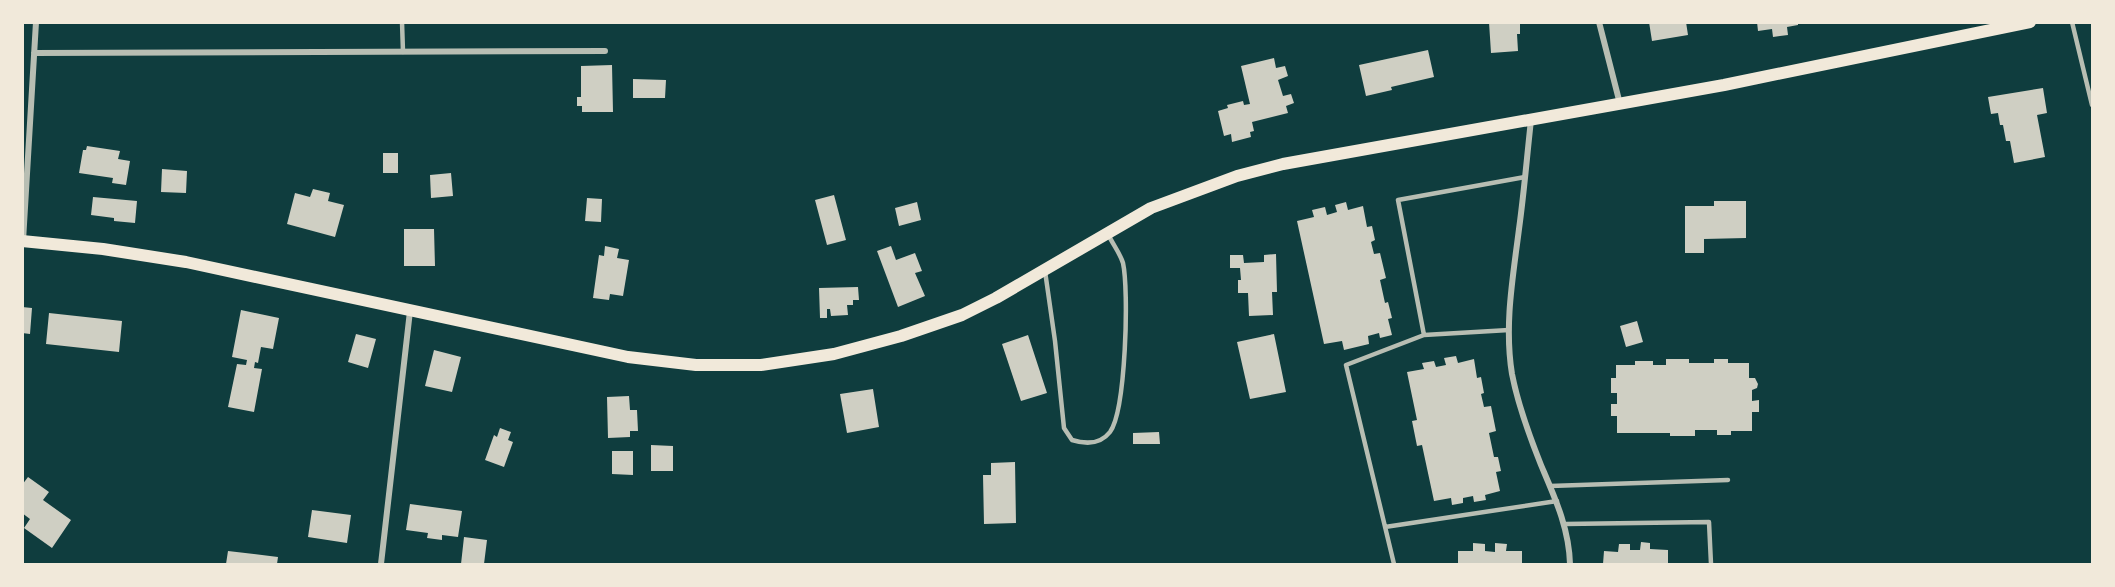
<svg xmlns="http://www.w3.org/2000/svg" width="2115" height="587" font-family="Ubuntu,sans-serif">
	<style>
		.building { fill: #cfcfc3 }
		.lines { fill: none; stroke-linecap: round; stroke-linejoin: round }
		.service { stroke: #b8beb3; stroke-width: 4.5 }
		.minor { stroke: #b8beb3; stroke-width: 6 }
		.secondary { stroke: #f1e9da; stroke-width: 12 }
	</style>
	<rect width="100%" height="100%" fill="#0f3d3e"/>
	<!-- building -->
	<path class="building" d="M1489 22H1520V34H1517L1518 51 1491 53Z
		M1649 22H1686L1688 35 1652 41Z
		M1757 22H1798V25L1787 27 1788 35 1773 37 1772 29 1758 31Z
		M1428 50 1434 77 1391 87 1392 90 1366 96 1359 65Z
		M1274 58 1276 68 1285 66 1288 76 1278 80 1283 96 1291 94 1294 103 1286 106 1288 113 1252 122 1254 131 1250 132 1251 137 1232 142 1231 134 1224 136 1218 111 1228 108 1227 105 1243 101 1244 105 1250 104 1241 66Z
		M612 65 613 112H582V106H577V97H581V66Z
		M633 79 666 80 665 98H633Z
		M2043 88 2047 113 2037 115 2045 157 2014 163 2010 141H2006L2003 125H2000L1998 113 1991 114 1988 97Z
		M87 146 120 151 118 159 130 161 126 185 112 183 113 178 79 173 83 150H86Z
		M383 153H398V173H383Z
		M162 169 187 171 186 193 161 192Z
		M451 173 453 196 431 198 430 175Z
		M313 189 330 193 328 201 344 205 335 237 287 224 295 193 310 197Z
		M834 195 846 240 827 245 815 200Z
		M93 197 137 201 135 223 114 221V218L91 215Z
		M587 198 602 199 601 222 585 221Z
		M1714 201H1746V238L1704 239V253H1685V206H1714Z
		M917 202 921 220 899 226 895 208Z
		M1346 202 1348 210 1363 206 1367 227 1372 226 1375 240 1371 242 1374 254 1380 253 1386 278 1380 280 1385 303 1388 302 1392 318 1388 319 1392 335 1380 338 1379 333 1368 336 1369 344 1344 350 1342 341 1324 344 1297 221 1314 217 1312 210 1325 207 1327 215 1337 212 1335 205Z
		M404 229H434L435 266H404Z
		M605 246 619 249 617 258 629 260 623 296 610 294 609 300 593 298 599 255 604 256Z
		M891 246 896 260 915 253 922 271 915 273 925 296 898 307 877 251Z
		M1276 254 1277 292H1272L1273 315 1249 316 1248 293H1238V280H1241L1240 268H1230V255H1243L1244 263 1264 262V255Z
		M858 287 859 300H853V305H847L848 315 831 316 830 309H827V318H820L819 288Z
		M22 307 32 308 30 334 22 333Z
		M241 310 279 318 273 349 261 347 258 363 255 362 254 368 262 369 254 412 228 407 237 364 246 365 247 360 232 357Z
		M49 313 122 321 119 352 46 344Z
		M1637 321 1643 342 1626 347 1620 326Z
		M356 334 376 339 368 368 348 362Z
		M1274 334 1286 392 1250 399 1237 342Z
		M1028 335 1047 393 1021 401 1002 344Z
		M434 350 461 357 452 392 425 386Z
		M1456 356 1458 363 1474 359 1477 378 1481 377 1484 393 1481 394 1484 407 1491 406 1496 431 1489 433 1494 457H1498L1501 471 1496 472 1500 491 1485 495 1486 500 1474 502 1473 496 1463 498V503L1452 505 1451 498 1434 501 1422 445 1417 446 1412 421 1417 420 1407 372 1424 369 1422 363 1434 361 1436 367 1446 365 1444 358Z
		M1666 359H1689V363H1714V359H1728V363H1749V378H1755L1758 384 1757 388 1752 390V401L1759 400V412H1752V431H1731V435H1717V430H1695V436H1670V433H1617V416H1611V404H1617V393H1611V378H1616V365H1635V361H1653V365H1666Z
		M873 389 879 427 847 433 840 394Z
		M629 396 630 410H637L638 431H630V437L608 438 607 397Z
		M500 428 511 432 508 440 513 442 504 467 485 460 494 435 497 437Z
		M1159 432 1160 444H1133V433Z
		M651 445 673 446V471H651Z
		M612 451H633V475L612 474Z
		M1015 462 1016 523 984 524 983 475H991V463Z
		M28 477 49 492 43 500 71 520 52 548 24 528 30 519 22 513V485Z
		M410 504 462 511 458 537 442 535V540L427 538 428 533 406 530Z
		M312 510 351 515 347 543 308 537Z
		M464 537 487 540 484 564H461Z
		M1641 542 1650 543V549L1668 550V564H1603L1604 551 1618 552 1619 544H1630V550H1640Z
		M1473 543 1485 544V551L1495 552V543L1507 544 1506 551H1522V564H1458V551H1473Z
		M228 551 278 557 277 564H226Z"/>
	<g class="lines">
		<!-- service -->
		<path class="service" d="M402 22 403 52
			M2072 22 2092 105
			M1045 271 1055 341 1064 428 1072 440C1085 444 1100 445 1110 432 1126 410 1129 290 1123 263 1120 253 1112 243 1108 234
			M1424 335 1509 330
			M1550 486 1728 480
			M1565 524 1709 522 1711 564
			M1385 527 1557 501
			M1394 564 1346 365 1424 335 1398 200 1525 177"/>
		<!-- minor -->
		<path class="minor" d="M1599 22 1620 104
			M34 53 605 51
			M1531 120C1527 156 1524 193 1519 229 1513 277 1504 325 1512 374 1518 405 1529 435 1541 465 1555 498 1569 528 1570 564
			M23 241 36 22
			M381 564 410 311"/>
		<!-- secondary -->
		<path class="secondary" d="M22 241 103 249 186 262 628 357 696 365H761L834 354 901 336 962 315 996 298 1151 208 1237 176 1283 164 1724 85 2030 22"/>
	</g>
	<!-- border -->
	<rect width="2115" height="587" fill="none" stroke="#f1e9da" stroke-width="48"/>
</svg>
